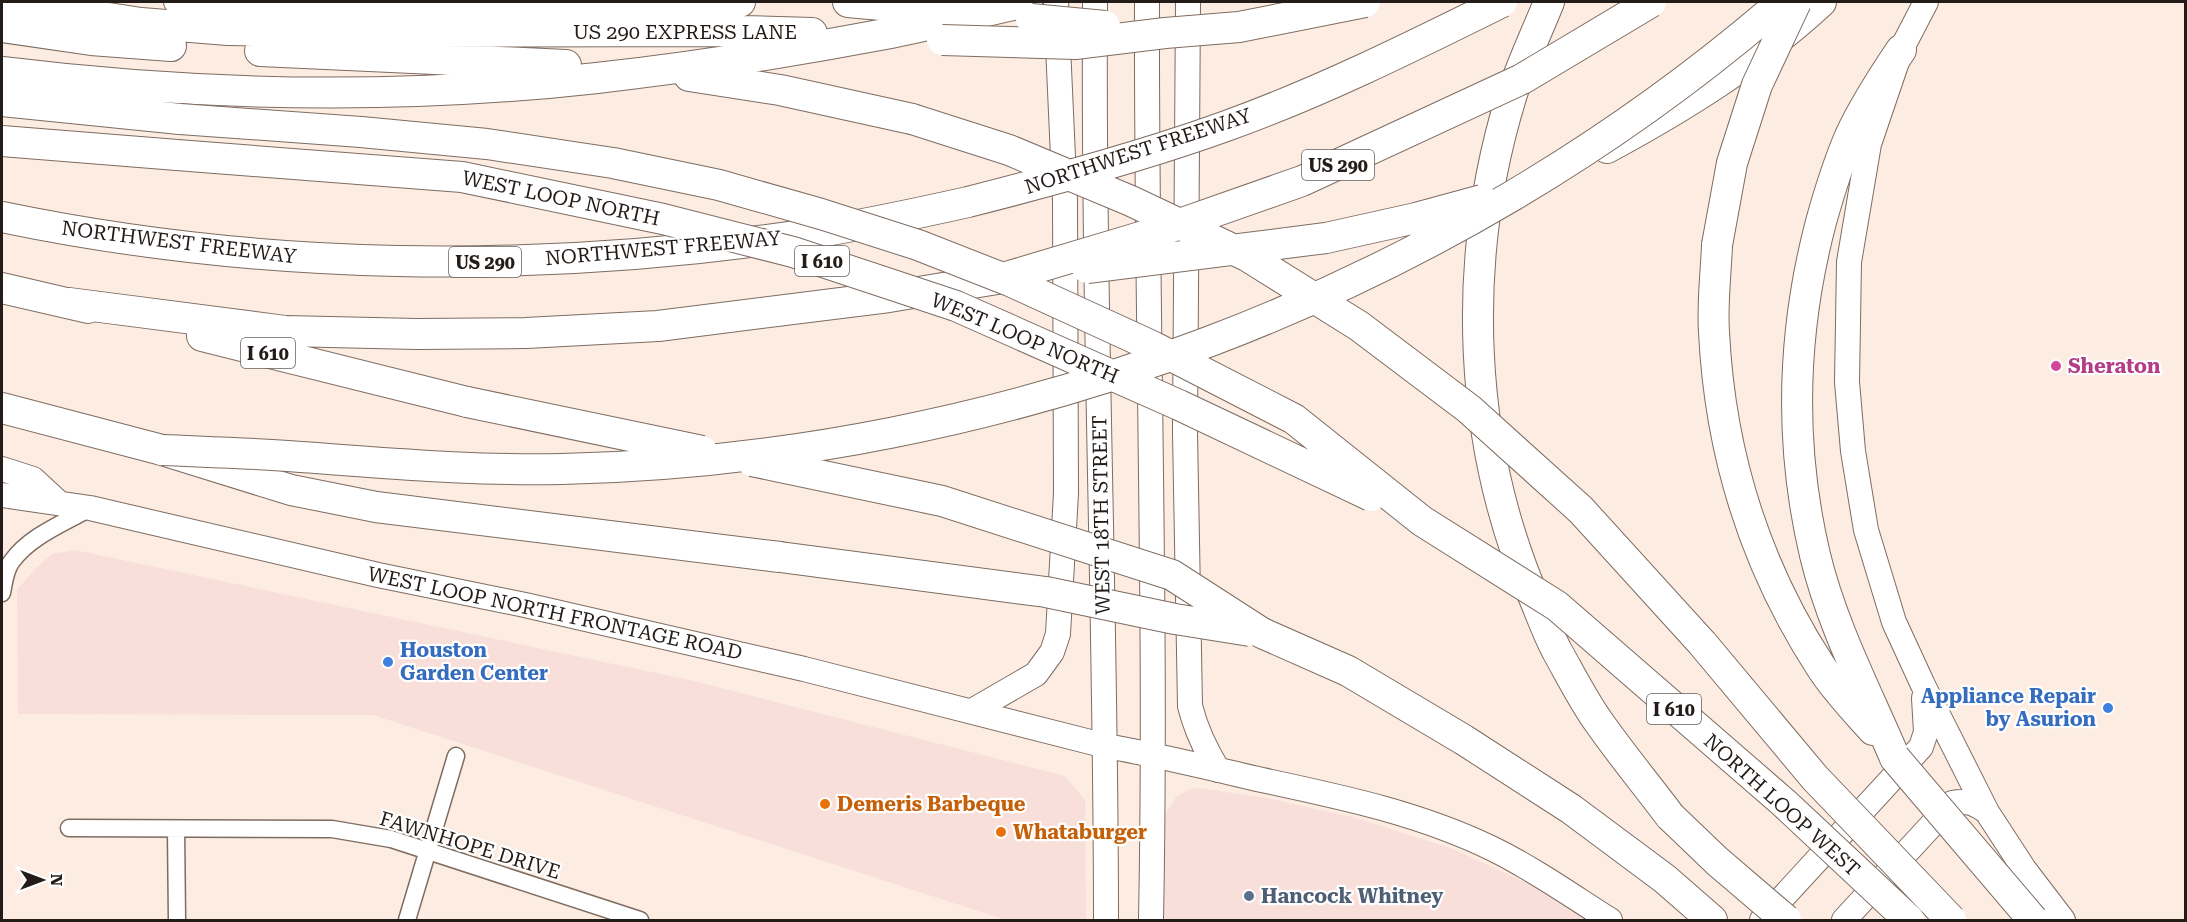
<svg xmlns="http://www.w3.org/2000/svg" width="2187" height="922" font-family="'Roboto Serif',serif">
	<style>
		.commercial { fill: #f9dfda }
		.lines { fill: none; stroke-linecap: round; stroke-linejoin: round }
		.street-casing { stroke: #7e6c61; stroke-width: 19 }
		.secondary-casing { stroke: #7e6c61; stroke-width: 26 }
		.highway-casing { stroke: #7e6c61; stroke-width: 32 }
		.street { stroke: #fff; stroke-width: 16 }
		.secondary { stroke: #fff; stroke-width: 24 }
		.highway { stroke: #fff; stroke-width: 30 }
		.highway-bridge-casing { stroke: #7e6c61; stroke-width: 32; stroke-linecap: butt }
		.highway-bridge { stroke: #fff; stroke-width: 30 }
		.hotel-dot { fill: #d1479c; stroke: #fff; stroke-width: 2 }
		.shop-dot { fill: #3f7fe0; stroke: #fff; stroke-width: 2 }
		.food-dot { fill: #e8710a; stroke: #fff; stroke-width: 2 }
		.service-dot { fill: #5c6f8a; stroke: #fff; stroke-width: 2 }
		.labels { text-anchor: middle; dominant-baseline: central; stroke-width: 4.5; stroke-linejoin: round; paint-order: stroke }
		.shield { fill: #fff; stroke: #65605d; stroke-width: 1.5 }
		.shield-label { font-size: 18px; font-weight: bold; fill: #231c18 }
		.street-label { font-size: 20px; fill: #231c18; stroke: #fff }
		.hotel-label { font-size: 20px; font-weight: bold; fill: #b23c85; stroke: #fff; text-anchor: start }
		.shop-label { font-size: 20px; font-weight: bold; fill: #366cbe; stroke: #fff; text-anchor: start }
		.food-label { font-size: 20px; font-weight: bold; fill: #c56008; stroke: #fff; text-anchor: start }
		.service-label { font-size: 20px; font-weight: bold; fill: #4e5e75; stroke: #fff; text-anchor: start }
	</style>
	<rect width="100%" height="100%" fill="#fcece2"/>
	<!-- commercial -->
	<path class="commercial" d="M75 550 694 681 1065 776 1085 800 1086 920H1006L373 715 18 714 17 590 34 570 52 554Z
		M1198 788 1267 798 1356 818 1453 849 1525 882 1594 920H1160L1161 842 1165 815 1176 797 1191 789Z"/>
	<g class="lines">
		<defs>
			<path id="street" d="M2 593C4 583 5 570 12 561 30 536 64 523 90 508
				M69 828 332 829 391 839 640 920
				M176 829 177 920
				M407 920 456 756"/>
			<path id="secondary" d="M176 2 260 13 551 6 568 3
				M1095 2C1093 308 1106 614 1106 920
				M1147 2C1146 308 1157 614 1151 920
				M1188 2 1185 432 1190 706C1196 730 1205 749 1218 770
				M1926 2 1901 50 1869 144 1849 262 1847 382 1853 451 1866 530 1894 622 1923 685 1987 812 2024 869 2063 920
				M2 469 33 479 59 503
				M2 495 90 508 378 575 525 605 804 669 1106 746C1158 755 1210 768 1262 780 1341 797 1419 813 1493 849 1534 869 1572 896 1610 920
				M972 711 1036 674 1052 652 1058 634 1066 493 1065 201 1056 2
				M1762 920 1921 747 1926 732 1924 698
				M1844 920 1952 803C1967 800 1975 803 1987 812"/>
			<path id="highway" d="M4 2 141 23 228 30 365 32 742 31 812 33
				M848 2 948 11
				M1549 2C1537 32 1522 63 1512 94 1460 261 1467 446 1537 605 1543 620 1549 636 1557 651 1570 674 1583 700 1598 721 1621 754 1646 784 1670 816
				M551 6 666 7 740 2
				M2 27 91 40 171 46
				M260 51 566 65
				M2 72C198 96 400 100 597 78 694 67 790 52 885 34 932 25 979 12 1027 2
				M689 76 780 90 912 119
				M2 101 180 119
				M2 141 177 155
				M1607 148C1683 107 1757 61 1821 2
				M2 217C262 271 532 274 795 236 853 227 910 215 968 202
				M1717 245C1716 273 1712 303 1714 332 1720 454 1754 564 1821 667 1835 689 1855 710 1873 730
				M2 288 88 308
				M69 303 285 331 417 334 526 333 658 326 889 297 1003 278
				M202 336 467 402
				M2 408 162 450 291 490 376 507 780 557
				M1262 633 1348 671 1464 740 1571 809 1665 879 1712 920
				M1895 758C1867 692 1832 626 1815 555 1789 445 1792 332 1821 222 1829 193 1838 164 1850 136 1864 106 1882 78 1901 50"/>
		</defs>
		<!-- street casing -->
		<use href="#street" class="street-casing"/>
		<!-- secondary casing -->
		<use href="#secondary" class="secondary-casing"/>
		<!-- highway casing -->
		<use href="#highway" class="highway-casing"/>
		<!-- street -->
		<use href="#street" class="street"/>
		<!-- secondary -->
		<use href="#secondary" class="secondary"/>
		<!-- highway -->
		<use href="#highway" class="highway"/>
		<defs>
			<path id="highway-bridge" d="M1031 19 1105 26
				M942 40 1075 44 1165 33 1239 27 1365 2
				M180 119 361 132 487 144 613 163 719 185 821 214 918 245 1010 281 1154 347 1294 419 1422 521 1557 606 1784 803 1909 920
				M912 119 1009 150 1131 201 1247 256 1359 326 1469 409 1581 510 1702 643 1815 778 1951 920
				M177 155 462 177 663 219 793 252 956 306 1179 405 1371 496
				M968 202C1055 180 1144 156 1229 125 1323 91 1413 46 1502 2
				M1717 245 1732 163 1757 85 1796 2
				M1087 268 1326 238 1416 218 1482 200
				M1003 278 1154 233 1302 181 1522 79 1651 2
				M467 402 702 451
				M162 450C208 452 255 453 301 457 388 463 474 471 562 469 1004 459 1447 292 1782 2
				M752 461 942 501 1172 575 1262 633
				M780 557 1046 592 1175 619 1250 631
				M1895 758 2033 920
				M1670 816 1717 861 1786 920"/>
		</defs>
		<!-- highway-bridge casing -->
		<use href="#highway-bridge" class="highway-bridge-casing"/>
		<!-- highway-bridge -->
		<use href="#highway-bridge" class="highway-bridge"/>
	</g>
	<!-- markers -->
	<circle class="hotel-dot" cx="2056" cy="366" r="6"/>
	<g class="shop-dot">
		<circle cx="388" cy="662" r="6"/>
		<circle cx="2108" cy="708" r="6"/>
	</g>
	<g class="food-dot">
		<circle cx="825" cy="804" r="6"/>
		<circle cx="1001" cy="832" r="6"/>
	</g>
	<circle class="service-dot" cx="1249" cy="896" r="6"/>
	<g class="labels">
		<!-- shield labels -->
		<g class="shield">
			<rect x="1302" y="150" width="72" height="30" rx="4.5"/>
			<rect x="795" y="246" width="54" height="30" rx="4.5"/>
			<rect x="449" y="247" width="72" height="30" rx="4.5"/>
			<rect x="241" y="338" width="54" height="30" rx="4.5"/>
			<rect x="1647" y="694" width="54" height="30" rx="4.5"/>
		</g>
		<g class="shield-label">
			<text x="1338" y="165">US 290</text>
			<text x="822" y="261">I 610</text>
			<text x="485" y="262">US 290</text>
			<text x="268" y="353">I 610</text>
			<text x="1674" y="709">I 610</text>
		</g>
		<!-- street labels -->
		<g class="street-label">
			<text x="685" y="32">US 290 EXPRESS LANE</text>
			<text transform="translate(1138 151) rotate(-18)">NORTHWEST FREEWAY</text>
			<text transform="translate(561 198) rotate(12)">WEST LOOP NORTH</text>
			<text transform="translate(179 242) rotate(7)">NORTHWEST FREEWAY</text>
			<text transform="translate(663 248) rotate(-5)">NORTHWEST FREEWAY</text>
			<text transform="translate(1025 338) rotate(23)">WEST LOOP NORTH</text>
			<text transform="translate(1101 515) rotate(-91)">WEST 18TH STREET</text>
			<text transform="translate(555 613) rotate(12)">WEST LOOP NORTH FRONTAGE ROAD</text>
			<text transform="translate(1782 805) rotate(42)">NORTH LOOP WEST</text>
			<text transform="translate(470 845) rotate(17)">FAWNHOPE DRIVE</text>
		</g>
		<!-- hotel labels -->
		<g class="hotel-label">
			<text x="2068" y="366">Sheraton</text>
		</g>
		<!-- shop labels -->
		<g class="shop-label">
			<text x="400" y="650">Houston<tspan x="400" dy="23">Garden Center</tspan></text>
			<text x="2096" y="696" text-anchor="end">Appliance Repair<tspan x="2096" dy="23">by Asurion</tspan></text>
		</g>
		<!-- food labels -->
		<g class="food-label">
			<text x="837" y="804">Demeris Barbeque</text>
			<text x="1013" y="832">Whataburger</text>
		</g>
		<!-- service labels -->
		<g class="service-label">
			<text x="1261" y="896">Hancock Whitney</text>
		</g>
	</g>
	<!-- border -->
	<rect width="2187" height="922" fill="none" stroke="#231c18" stroke-width="6"/>
	<!-- north arrow -->
	<g transform="translate(42 880) rotate(90)" stroke="#ffffff" stroke-width="4.5" paint-order="stroke">
	<path d="M0-4.5L10 22L0 15L-10 22Z" fill="#231c18"/>
	<text y="-9" font-size="16" font-weight="bold" text-anchor="middle" fill="#231c18">N</text>
	</g>
</svg>
